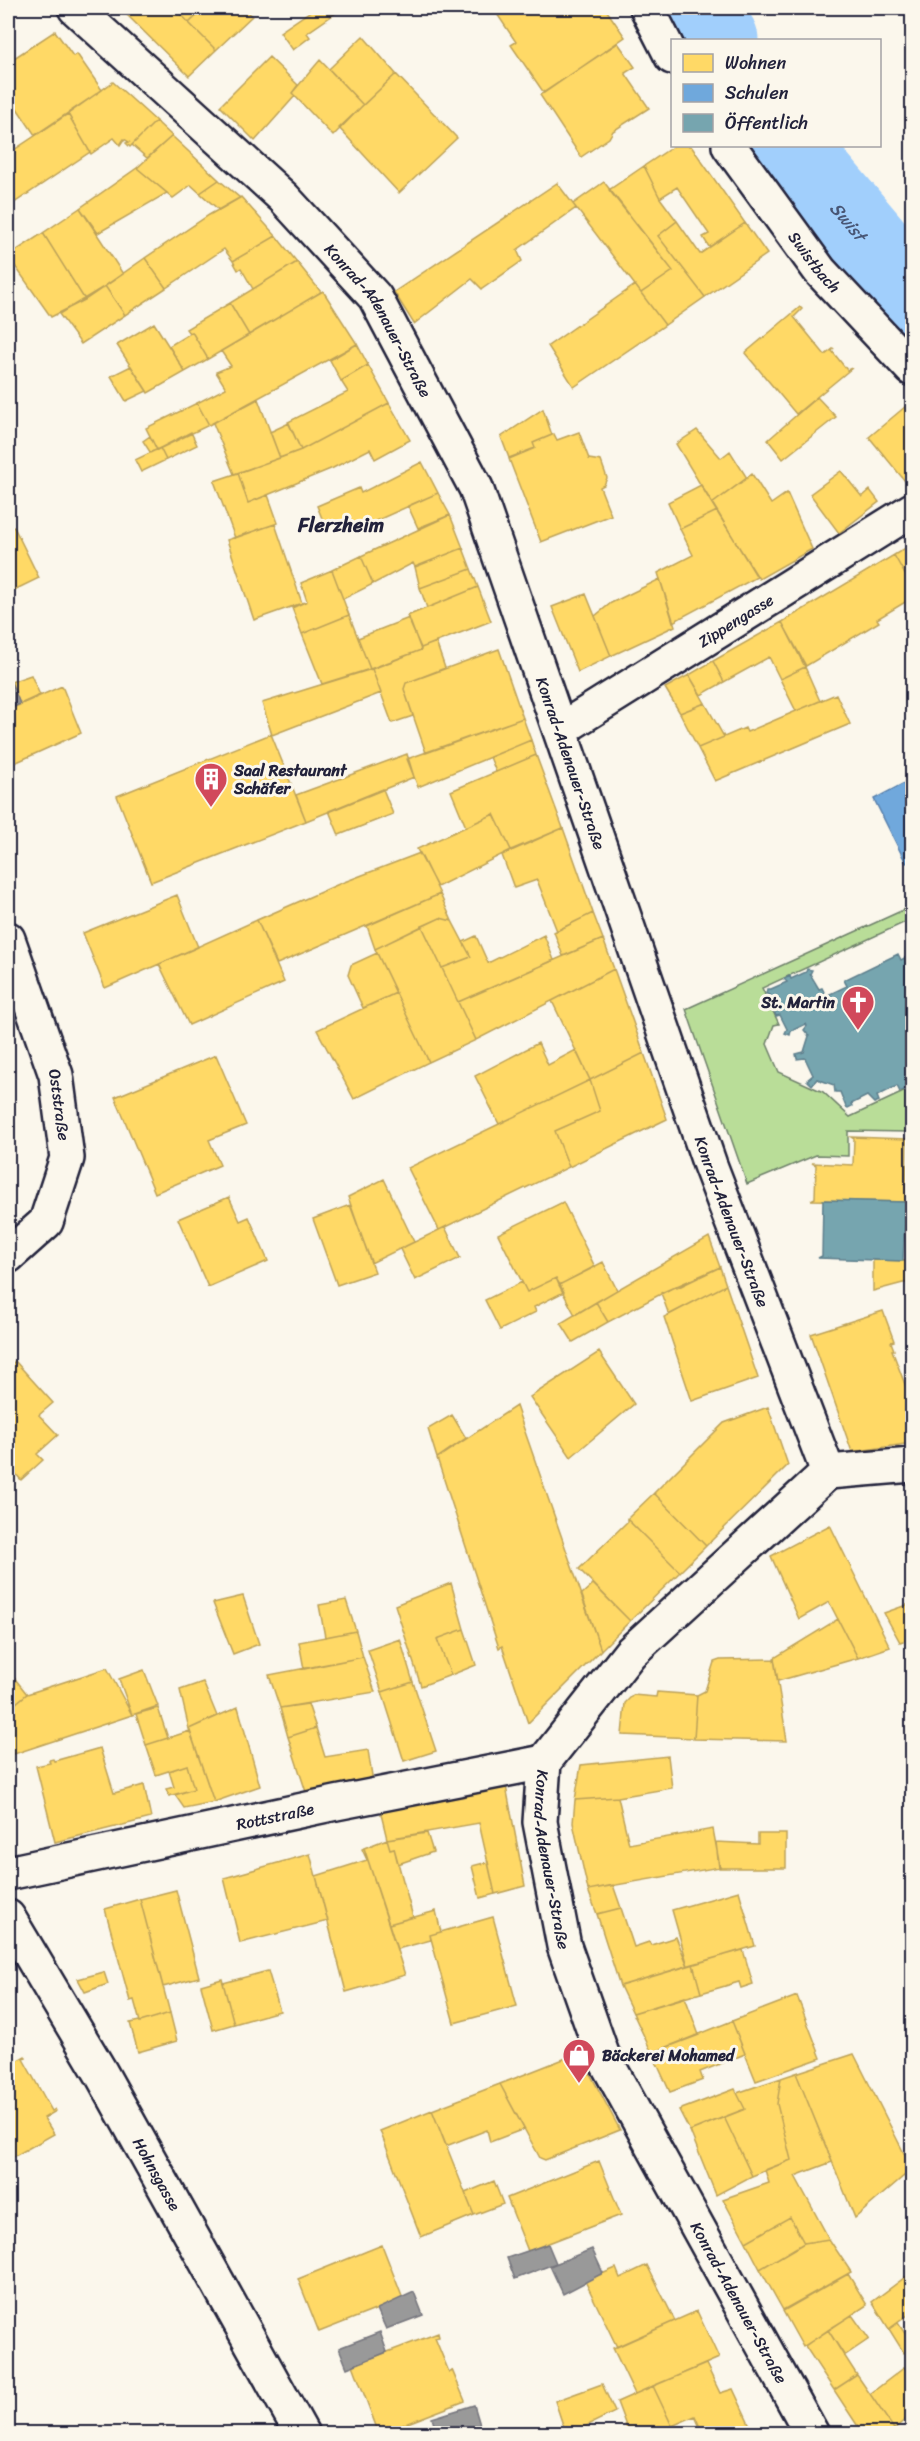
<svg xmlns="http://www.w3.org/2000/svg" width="920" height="2441" font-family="Sriracha,sans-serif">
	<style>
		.green { fill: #b9dd98; stroke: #6e806a; stroke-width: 1.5 }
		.homes { fill: #ffd966; stroke: #bda259; stroke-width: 1.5 }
		.schools { fill: #6fa8dc; stroke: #5880ac; stroke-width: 1.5 }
		.public { fill: #76a5af; stroke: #5d7e8c; stroke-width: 1.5 }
		.industry { fill: #999; stroke: #75757d; stroke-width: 1.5 }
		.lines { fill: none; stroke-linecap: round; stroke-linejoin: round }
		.river { stroke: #a1cffc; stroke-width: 87 }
		.minor-casing { stroke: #22223b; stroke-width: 38 }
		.major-casing { stroke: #22223b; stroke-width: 38 }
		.minor { stroke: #fbf7ec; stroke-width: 33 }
		.major { stroke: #fbf7ec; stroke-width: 33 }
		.labels { text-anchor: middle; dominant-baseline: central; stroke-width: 6; stroke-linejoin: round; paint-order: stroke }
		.street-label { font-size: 16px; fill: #22223b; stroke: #fbf7ec }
		.poi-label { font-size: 16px; font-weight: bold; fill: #22223b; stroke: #fbf7ec; text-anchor: start }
		.water-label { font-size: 18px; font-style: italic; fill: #485675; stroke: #fbf7ec }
		.quarter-label { font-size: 20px; font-weight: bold; fill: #22223b; stroke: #fbf7ec }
	</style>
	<rect width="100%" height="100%" fill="#fbf7ec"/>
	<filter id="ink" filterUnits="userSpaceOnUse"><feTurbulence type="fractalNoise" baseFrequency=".0167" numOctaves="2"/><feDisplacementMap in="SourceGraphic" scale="12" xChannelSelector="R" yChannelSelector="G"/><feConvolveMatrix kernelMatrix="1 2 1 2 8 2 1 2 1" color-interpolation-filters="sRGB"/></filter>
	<g filter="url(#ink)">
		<!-- green -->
		<path class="green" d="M912 906V919L762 988 779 1024 774 1025 767 1044 779 1072 823 1092 850 1117 912 1088V1123L909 1132 848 1131V1156L816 1155 747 1184 686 1009Z"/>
		<!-- homes -->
		<path class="homes" d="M120 8H174L216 50 189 76Z
			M185 8H199L202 10 189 23 180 13Z
			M205 8H244L252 16 216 50 189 23Z
			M315 8H343L307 33 310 37 293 50 280 32Z
			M493 8H605L625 37 544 93 511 45 516 42Z
			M55 31 73 56 77 54 102 90 35 135 8 95V62Z
			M363 36 396 74 363 105 329 69Z
			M618 43 635 67 625 73 649 108 613 131 609 138 581 157 540 95Z
			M269 57 298 85 292 93 295 96 255 141 220 106Z
			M320 60 363 105 333 136 292 93Z
			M396 74 457 138 399 193 339 128Z
			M113 82 156 121 130 147 126 143 129 142 124 139 120 145 114 138 91 154 68 114Z
			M68 114 90 152 8 207V154Z
			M156 121 172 136 147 158 132 145Z
			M172 136 219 180 200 193 191 185 173 198 137 168Z
			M674 146H691L745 223 709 247 703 237 709 234 677 187 660 198 644 166Z
			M644 166 660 198 677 221 658 236 705 297 665 325 641 293 673 271 609 190Z
			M137 168 167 193 98 233 80 208Z
			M219 180 240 198 219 210 200 193Z
			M604 182 673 271 641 293 573 204Z
			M557 183 576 208 517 250 522 261 482 289 472 279 414 324 394 292Z
			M241 197 276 236 233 261 224 249 166 288 145 258 209 215Z
			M80 208 123 274 85 300 43 233Z
			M677 221 700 254 745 223 767 254 705 297 658 236Z
			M43 233 85 300 51 317 8 256Z
			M276 236 297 262 253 289 241 268 238 270 233 261Z
			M145 258 166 288 125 315 105 286Z
			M297 262 321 292 249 335 230 303Z
			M635 285 665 325 574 387 548 346Z
			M105 286 125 315 81 344 59 314Z
			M323 291 357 344 209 425 197 403 226 388 216 372 231 366 221 351Z
			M230 303 249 335 208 359 192 332 189 333 186 329Z
			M800 307 802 309 794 317 825 355 834 348 832 351 847 370 852 368 796 414 745 353Z
			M154 323 185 372 148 393 117 345Z
			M192 332 208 359 185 372 169 346Z
			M357 344 368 365 341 381 330 360Z
			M368 365 389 403 301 450 288 422 348 392 341 381Z
			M131 366 147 391 126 401 111 376Z
			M817 397 836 417 783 459 768 440Z
			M258 399 280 458 234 474 213 423Z
			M912 401V474L905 481 869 437Z
			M197 403 209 425 157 450 146 428Z
			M389 403 410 440 375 459 370 449 333 468 248 503 238 473 301 450Z
			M543 409 552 435 533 443 535 448 509 458 501 437Z
			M289 423 301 450 280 458 270 432Z
			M697 430 721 458 730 451 747 478 712 504 676 444Z
			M191 432 197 445 166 460 160 448Z
			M579 432 589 459 601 461 607 478 604 485 600 487 611 515 541 542 509 459 535 448 533 443 554 434 557 440Z
			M150 436 157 450 150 452 143 441Z
			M160 448 166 460 141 472 135 460Z
			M422 462 438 493 351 532 346 520 326 528 317 506 359 488 361 493Z
			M841 471 862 497 870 490 879 502 839 533 810 494Z
			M238 473 248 503 268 495 278 523 235 538 214 481Z
			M752 474 771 504 787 493 812 549 759 579 712 504Z
			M701 485 717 511 680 529 668 502Z
			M438 493 450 515 418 528 408 506Z
			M717 511 757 577 673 622 658 573 693 555 680 529Z
			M450 515 463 548 415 567 413 563 373 584 361 556Z
			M275 524 302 603 254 620 227 540Z
			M14 527 39 578 8 593V530Z
			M912 544V587L894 555Z
			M463 548 471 569 420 588 415 567Z
			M894 555 912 587V598L877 619 879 622 806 666 782 622Z
			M361 556 373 584 343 599 332 570Z
			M471 569 478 587 427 608 420 588Z
			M332 570 349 615 302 634 292 608 307 601 301 583Z
			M660 579 675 626 611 656 595 616 611 603Z
			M478 587 491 621 421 648 407 616Z
			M586 594 611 656 578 672 552 607Z
			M349 615 370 669 322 684 302 634Z
			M409 618 421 650 370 669 358 638Z
			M782 622 805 667 780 679 769 657 724 682 713 661Z
			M436 642 445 668 406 683 404 689 413 716 392 723 372 669 421 650V648Z
			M499 649 523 718 426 753 404 689 406 683Z
			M713 661 724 682 701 695 689 675Z
			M805 667 820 701 796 711 780 679Z
			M372 669 381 693 272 735 262 703Z
			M31 675 40 695 20 704 11 682Z
			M689 675 705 703 680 713 665 688Z
			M62 686 81 733 8 766V710Z
			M836 694 850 724 715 781 698 748 745 728 747 732Z
			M705 703 724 737 698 748 680 713Z
			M523 718 531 740 418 787 407 759Z
			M271 734 306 821 151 882 117 796Z
			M531 740 536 755 496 772 490 757Z
			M407 754 414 777 306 821 296 795Z
			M536 755 563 828 511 850 494 814 466 827 451 791Z
			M383 789 393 814 339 835 329 811Z
			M494 814 511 850 437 887 417 849Z
			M563 828 593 913 557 931 537 880 514 888 502 855Z
			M420 853 440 894 277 964 257 920 339 884Z
			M440 894 452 921 440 918 375 949 367 926Z
			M177 895 198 947 105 988 83 933Z
			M593 913 603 939 563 956 554 932Z
			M440 918 452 921 471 957 442 968 422 926Z
			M257 920 284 982 189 1025 159 964Z
			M422 926 476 1040 429 1062 375 949Z
			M544 935 554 960 458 1002 442 968 471 957 463 942 476 936 488 963Z
			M603 939 614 969 476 1040 458 1002Z
			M377 953 396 993 363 1008 348 975 351 965Z
			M614 969 644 1053 590 1080 552 1001Z
			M396 993 429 1062 354 1099 317 1030Z
			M538 1043 548 1065 576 1050 590 1080 499 1124 475 1076Z
			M644 1053 667 1119 569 1167 555 1131 600 1111 590 1080Z
			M216 1055 246 1125 209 1140 220 1165 155 1193 115 1097Z
			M590 1080 600 1111 555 1131 569 1167 439 1230 408 1168Z
			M851 1137 907 1139 906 1202 811 1200 815 1198 816 1165 812 1163 853 1165 854 1139Z
			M384 1179 414 1242 371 1263 348 1197Z
			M229 1197 240 1221 249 1217 268 1261 208 1287 178 1219Z
			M563 1202 595 1267 559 1285 556 1278 527 1292 498 1234Z
			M350 1205 375 1272 337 1285 313 1219Z
			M445 1227 460 1258 415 1280 400 1249Z
			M709 1237 720 1267 677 1288 676 1286 608 1322 596 1302Z
			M873 1260 912 1261V1283H903L873 1291Z
			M603 1262 617 1290 575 1315 559 1285Z
			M720 1267 726 1285 669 1315 661 1293Z
			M556 1278 564 1292 534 1307 536 1312 500 1330 485 1300 522 1282 527 1292Z
			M726 1285 758 1378 692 1401 664 1317Z
			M596 1302 608 1322 573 1342 561 1323Z
			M883 1311 894 1341 891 1342 894 1350H892L912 1403V1443L852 1452 811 1334Z
			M599 1352 634 1404 571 1457 530 1397Z
			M15 1361 53 1403 39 1415 58 1435 37 1454 43 1460 21 1480 8 1465V1368Z
			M516 1406 601 1650 528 1723 502 1646 499 1648 437 1458Z
			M768 1407 788 1465 706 1546 654 1493 724 1423Z
			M452 1415 466 1438 437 1458 428 1429Z
			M654 1493 706 1546 680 1572 627 1519Z
			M627 1519 680 1572 630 1621 579 1569 627 1522Z
			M830 1525 890 1647 858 1658 829 1602 799 1619 771 1556Z
			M451 1583 464 1629 437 1639 451 1675 421 1686 395 1605Z
			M593 1584 630 1621 601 1650 581 1595Z
			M243 1596 259 1644 233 1654 213 1603Z
			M346 1600 356 1631 325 1637 319 1605Z
			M912 1603V1638L900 1642 884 1613Z
			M838 1619 858 1658 778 1681 774 1658Z
			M464 1629 476 1665 451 1675 437 1639Z
			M356 1631 363 1657 304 1669 299 1642Z
			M400 1639 413 1682 382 1692 368 1650Z
			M363 1657 375 1692 280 1708 269 1675Z
			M774 1659 787 1741 694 1739 697 1695 705 1691 714 1662 720 1660Z
			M107 1668 132 1715 8 1756V1726L15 1723 10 1708 27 1694Z
			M8 1670 27 1694 8 1710Z
			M144 1670 158 1706 132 1715 119 1679Z
			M203 1682 217 1716 189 1729 180 1690Z
			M413 1682 436 1751 404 1761 382 1692Z
			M657 1692 697 1695 694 1738 622 1735 625 1703 633 1695 656 1697Z
			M308 1704 316 1728 288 1737 280 1708Z
			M238 1707 260 1786 214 1802 189 1729Z
			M158 1708 168 1738 146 1745 136 1714Z
			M316 1728 325 1757 368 1750 373 1782 307 1795 288 1737Z
			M190 1731 214 1802 184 1808 175 1795 194 1789 187 1765 156 1775 146 1745Z
			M100 1748 114 1793 144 1785 151 1818 55 1842 36 1766 50 1763 49 1760 53 1759 54 1761Z
			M668 1756 672 1788 618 1797 575 1800 581 1765Z
			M187 1765 194 1789 169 1796 166 1789 174 1787 169 1771Z
			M505 1781 525 1886 495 1894 479 1823 387 1839 381 1814 395 1802Z
			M618 1797 629 1844 713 1829 720 1867 588 1890 573 1823 575 1800Z
			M427 1833 433 1852 398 1864 394 1848 390 1849 387 1839Z
			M758 1834H786V1868H719L716 1842 758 1844Z
			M387 1839 390 1849 394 1848 413 1917 389 1924 364 1848Z
			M364 1848 405 1975 346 1992 316 1876 367 1860 362 1849Z
			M310 1854 328 1921 240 1943 224 1878Z
			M488 1862 495 1894 480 1898 472 1866Z
			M613 1885 621 1908 597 1914 588 1890Z
			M176 1890 199 1977 163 1987 140 1899Z
			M739 1891 755 1946 688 1966 672 1910Z
			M140 1899 170 2013 140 2022 134 2000 130 2001 105 1909Z
			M621 1908 634 1947 649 1942 651 1945 676 1937 688 1966 620 1986 597 1914Z
			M436 1911 441 1932 430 1935 431 1940 397 1949 389 1924Z
			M493 1917 517 2006 454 2023 430 1935Z
			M743 1950 753 1984 741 1988 739 1982 701 1993 693 1964Z
			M693 1964 701 1993 633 2013 620 1986Z
			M268 1971 280 2011 234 2024 223 1983Z
			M104 1972 108 1984 85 1992 78 1979Z
			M222 1979 234 2024 213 2030 201 1985Z
			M797 1996 821 2058 756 2081 732 2021Z
			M685 1997 699 2035 652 2053 633 2013Z
			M170 2013 177 2041 138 2052 130 2023 139 2021 140 2022Z
			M732 2021 745 2054 700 2072 703 2080 670 2092 652 2053Z
			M8 2052 13 2063 25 2056 26 2058 23 2059 52 2111 55 2109 56 2111 44 2118 54 2134 8 2160Z
			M579 2053 620 2130 545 2160 540 2158 500 2084Z
			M854 2054 912 2169 855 2218 796 2073Z
			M796 2073 832 2162 795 2176 829 2239 804 2243 790 2217 746 2242 723 2199 769 2183 765 2170 791 2160 777 2104 781 2078Z
			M781 2078 777 2104 791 2160 752 2176 724 2117 745 2109 737 2093Z
			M500 2084 524 2129 490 2142 487 2130 446 2146 432 2110Z
			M735 2089 745 2109 690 2131 679 2110Z
			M432 2110 474 2215 421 2237 380 2131Z
			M724 2117 752 2176 716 2195 690 2131Z
			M599 2161 621 2215 528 2251 507 2198Z
			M912 2171V2190L905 2177Z
			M494 2181 503 2204 474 2215 465 2193Z
			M790 2217 804 2243 760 2269 746 2242Z
			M829 2239 851 2272 783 2310 760 2269 804 2243Z
			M382 2245 403 2299 319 2332 298 2279Z
			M647 2265 675 2321 617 2347 585 2281 616 2268 620 2278Z
			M912 2272V2312L889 2329 872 2302Z
			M848 2274 867 2305 803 2347 783 2311Z
			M697 2311 719 2358 635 2394 613 2348Z
			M852 2315 869 2339 844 2356 828 2330Z
			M898 2323 912 2344V2347L904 2353 889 2329Z
			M828 2330 857 2375 834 2390 805 2346Z
			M438 2333 439 2337 435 2338 449 2372 452 2370 465 2401 379 2434 353 2365Z
			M706 2364 720 2393 733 2389 754 2434H703L695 2416 672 2426 653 2386Z
			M905 2367 912 2377V2414L894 2429 870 2394Z
			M857 2375 894 2429 888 2434H863L834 2390Z
			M602 2384 615 2412 570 2434H566L555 2401Z
			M653 2386 672 2426 656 2434H629L617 2402Z"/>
		<!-- schools -->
		<path class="schools" d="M912 779V860L906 863 874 799Z"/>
		<!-- public -->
		<path class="public" d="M898 954 901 960 912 954V1086L900 1092 897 1086 877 1096 879 1101 874 1103 867 1096 851 1104 852 1106 848 1108 846 1107 840 1092H835L834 1085 817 1079 812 1085 807 1080 813 1075 805 1058 797 1059 796 1054 804 1052 809 1036 804 1030 807 1026 806 1024 791 1031 790 1035 785 1033 787 1029 780 1015 776 1016 774 1011 778 1010 770 995 766 994 767 989H771L787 982 784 979 790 976 791 979 806 972 807 969 812 970 810 974 819 989 822 988 826 996 847 986 844 980Z
			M823 1200 906 1202 903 1261 818 1258 822 1256Z"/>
		<!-- industry -->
		<path class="industry" d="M11 682 20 704 8 709V684Z
			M548 2244 556 2263 515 2279 507 2258Z
			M592 2249 603 2273 563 2294 550 2266Z
			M414 2292 423 2315 386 2329 377 2309Z
			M380 2332 387 2352 347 2368 339 2348Z
			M474 2405 480 2425 453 2434H437L432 2418Z"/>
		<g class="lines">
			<!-- river -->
			<g class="river">
				<path d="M694 8 715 40"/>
				<path id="s1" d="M784 146 912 297"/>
			</g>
			<defs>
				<g id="minor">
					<path d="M647 8 672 57"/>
					<path id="s2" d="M729 146 820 271 912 369"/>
					<path id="s3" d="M560 730 912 510"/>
					<path id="s4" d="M8 939 56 1075 67 1158 46 1222 8 1256"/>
					<path d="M828 1472 912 1465"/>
					<path id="s5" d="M8 1873 336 1803 544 1762"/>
					<path id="s6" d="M8 1917 101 2073 302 2434"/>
				</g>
				<g id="major">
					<path id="s7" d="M75 8 284 198 375 297 476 488 710 1165 828 1472 630 1653 544 1762 540 1822 564 1946 602 2054 812 2434"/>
				</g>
			</defs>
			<!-- minor casing -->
			<use href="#minor" class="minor-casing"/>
			<!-- major casing -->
			<use href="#major" class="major-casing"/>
			<!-- minor -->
			<use href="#minor" class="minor"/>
			<!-- major -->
			<use href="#major" class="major"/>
		</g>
	</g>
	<!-- icons -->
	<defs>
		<symbol id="building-pin" viewBox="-11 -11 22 30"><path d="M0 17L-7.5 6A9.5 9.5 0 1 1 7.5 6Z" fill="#d1495b" stroke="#fbf7ec"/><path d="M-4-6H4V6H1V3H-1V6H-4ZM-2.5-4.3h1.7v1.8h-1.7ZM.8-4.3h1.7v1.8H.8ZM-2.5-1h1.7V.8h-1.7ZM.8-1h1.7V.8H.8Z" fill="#fff"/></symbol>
		<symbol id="church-pin" viewBox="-11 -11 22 30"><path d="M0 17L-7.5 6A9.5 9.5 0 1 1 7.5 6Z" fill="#d1495b" stroke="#fbf7ec"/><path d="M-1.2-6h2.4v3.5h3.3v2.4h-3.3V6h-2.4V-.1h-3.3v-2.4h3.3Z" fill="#fff"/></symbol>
		<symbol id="shop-pin" viewBox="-11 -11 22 30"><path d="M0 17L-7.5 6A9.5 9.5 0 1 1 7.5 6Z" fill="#d1495b" stroke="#fbf7ec"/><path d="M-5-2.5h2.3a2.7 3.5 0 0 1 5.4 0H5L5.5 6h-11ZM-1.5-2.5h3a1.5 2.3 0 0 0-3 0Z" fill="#fff"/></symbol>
	</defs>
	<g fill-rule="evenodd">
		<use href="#building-pin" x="192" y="760" width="38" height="52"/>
		<use href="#church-pin" x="839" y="983" width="38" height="52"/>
		<use href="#shop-pin" x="560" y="2036" width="38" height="52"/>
	</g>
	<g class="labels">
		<!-- street labels -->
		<g class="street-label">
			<text stroke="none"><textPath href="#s2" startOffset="144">Swistbach</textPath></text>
			<text stroke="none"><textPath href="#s7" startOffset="438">Konrad-Adenauer-Straße</textPath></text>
			<text stroke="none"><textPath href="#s3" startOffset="207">Zippengasse</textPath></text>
			<text stroke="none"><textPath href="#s7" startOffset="924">Konrad-Adenauer-Straße</textPath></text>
			<text stroke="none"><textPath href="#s4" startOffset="174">Oststraße</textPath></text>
			<text stroke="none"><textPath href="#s7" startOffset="1410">Konrad-Adenauer-Straße</textPath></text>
			<text stroke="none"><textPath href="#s5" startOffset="273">Rottstraße</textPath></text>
			<text stroke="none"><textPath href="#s7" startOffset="2184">Konrad-Adenauer-Straße</textPath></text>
			<text stroke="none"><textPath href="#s6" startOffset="297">Hohnsgasse</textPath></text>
			<text stroke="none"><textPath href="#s7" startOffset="2670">Konrad-Adenauer-Straße</textPath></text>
		</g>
		<!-- poi labels -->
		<g class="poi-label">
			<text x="234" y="770">Saal Restaurant<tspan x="234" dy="18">Schäfer</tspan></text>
			<text x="835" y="1002" text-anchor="end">St. Martin</text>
			<text x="602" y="2055">Bäckerei Mohamed</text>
		</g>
		<!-- water labels -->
		<g class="water-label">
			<text stroke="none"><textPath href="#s1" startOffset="99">Swist</textPath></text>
		</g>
		<!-- quarter labels -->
		<g class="quarter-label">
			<text x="341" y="525">Flerzheim</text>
		</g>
	</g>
	<!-- margin -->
	<rect width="920" height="2441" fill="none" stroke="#fbf7ec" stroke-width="30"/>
	<rect x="15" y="15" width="890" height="2411" fill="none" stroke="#22223b" stroke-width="2" filter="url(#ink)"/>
	<!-- legend -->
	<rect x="671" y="39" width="210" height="108" fill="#fbf7ec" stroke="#a4a2a5" stroke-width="1.5"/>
	<rect x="683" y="54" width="30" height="18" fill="#ffd966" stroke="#a4a2a5" stroke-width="1.5"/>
	<text x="725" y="69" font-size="18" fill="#22223b">Wohnen</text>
	<rect x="683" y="84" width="30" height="18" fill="#6fa8dc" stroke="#a4a2a5" stroke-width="1.5"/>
	<text x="725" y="99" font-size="18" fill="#22223b">Schulen</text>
	<rect x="683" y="114" width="30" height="18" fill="#76a5af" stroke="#a4a2a5" stroke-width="1.5"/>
	<text x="725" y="129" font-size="18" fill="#22223b">Öffentlich</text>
</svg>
